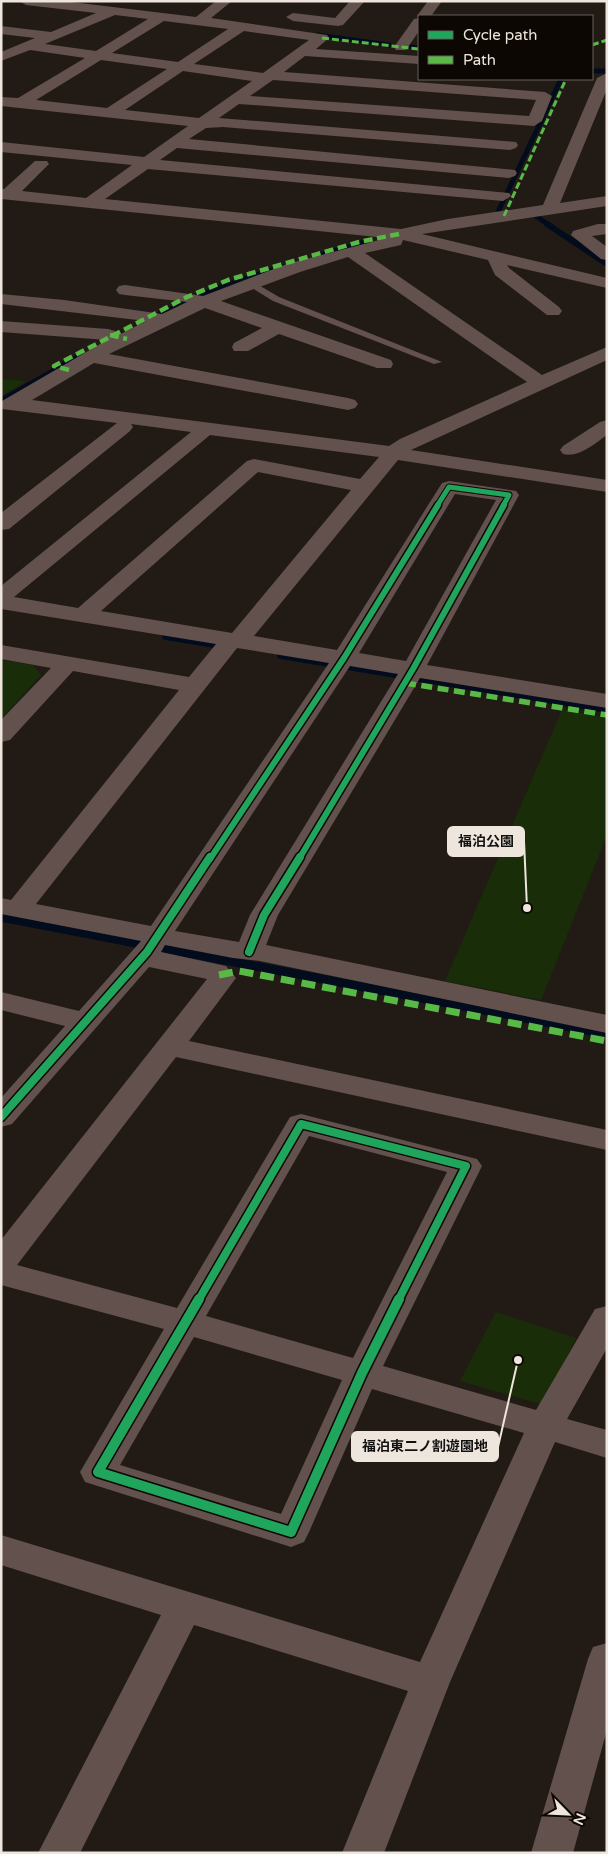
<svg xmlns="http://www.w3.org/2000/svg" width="608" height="1854" font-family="'Varela Round','Noto Sans JP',sans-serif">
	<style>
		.green { fill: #192d08 }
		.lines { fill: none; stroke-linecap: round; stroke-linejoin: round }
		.stream-far3 { stroke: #030c1d; stroke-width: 5 }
		.stream-far2 { stroke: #030c1d; stroke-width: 6 }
		.stream-far1 { stroke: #030c1d; stroke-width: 8 }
		.stream { stroke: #030c1d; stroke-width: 9 }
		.service { fill: #63514e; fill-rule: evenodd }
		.minor { fill: #63514e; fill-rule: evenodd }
		.quiet-far3 { stroke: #58b947; stroke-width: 3; stroke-dasharray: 7 3; stroke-linecap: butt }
		.quiet-far2 { stroke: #58b947; stroke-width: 4.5; stroke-dasharray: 9 4.5; stroke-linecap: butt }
		.quiet-far1 { stroke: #58b947; stroke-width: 5.5; stroke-dasharray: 11 5.5; stroke-linecap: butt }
		.quiet { stroke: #58b947; stroke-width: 7; stroke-dasharray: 14 7; stroke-linecap: butt }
		.cycleway-far3-casing { stroke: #0d0703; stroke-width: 7 }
		.cycleway-far2-casing { stroke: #0d0703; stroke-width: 9 }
		.cycleway-far1-casing { stroke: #0d0703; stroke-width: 11 }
		.cycleway-casing { stroke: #0d0703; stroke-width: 13 }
		.cycleway-far3 { stroke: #20a55d; stroke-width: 5 }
		.cycleway-far2 { stroke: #20a55d; stroke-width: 6 }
		.cycleway-far1 { stroke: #20a55d; stroke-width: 8 }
		.cycleway { stroke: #20a55d; stroke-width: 10 }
		.leader { fill: none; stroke: #eee5dd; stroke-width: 2 }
		.callout-dot { fill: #eee5dd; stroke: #0d0703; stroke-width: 2 }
		.callout { fill: #eee5dd; stroke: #eee5dd; stroke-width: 2 }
		.callout-label { font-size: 14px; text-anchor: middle; font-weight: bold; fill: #111 }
	</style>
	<rect width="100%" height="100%" fill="#221b15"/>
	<!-- green -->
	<path class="green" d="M1 379 27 381 1 396Z
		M1 660 33 665 41 675 1 719Z
		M562 710 607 718V835L541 1000 445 981Z
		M496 1312 576 1338 544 1405 460 1381Z"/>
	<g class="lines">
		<!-- stream-far3 -->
		<path class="stream-far3" d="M317 35 389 45
			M411 47 419 48
			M592 71H607
			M536 216 549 225
			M497 220V214L561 79"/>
		<!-- stream-far2 -->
		<path class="stream-far2" d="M547 224 607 264
			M319 256 367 242
			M151 319 216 289 283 267
			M1 401 80 356"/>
		<!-- stream-far1 -->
		<path class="stream-far1" d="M166 636 227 646
			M281 655 607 709"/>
		<!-- stream -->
		<path class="stream" d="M1 917 607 1034"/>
		<!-- service -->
		<path class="service" d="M250 280 279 297 442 362 434 364 273 301 247 285V281Z"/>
		<!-- minor -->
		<path class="minor" d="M19 1H63L196 17 216 1H232L211 18 327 35 329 38 316 49 419 56V64L305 56 284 72 545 92 552 96 542 121 534 126 239 104 219 118 516 142 518 145 516 148 510 150 223 127 206 128 189 139 515 170 517 173 515 176 509 178 177 148 160 160 509 193 511 196 503 201 148 169 105 199 401 229 448 219 543 205 597 78 607 73V89L560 203 607 196V206L422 234 607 278V288L507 265 509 268 559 307 562 311 559 315H547L495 275 488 260 403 240 401 245 365 253 542 375 607 347V360L411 450 607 480V492L398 460 254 636 337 650 442 483 449 481 516 491 519 495 427 665 607 694V708L420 678 278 915 266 945 607 1015V1033L260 961 233 958 165 945 161 952 226 966 236 978 189 1041 607 1130V1150L176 1057 17 1265 177 1308 290 1117 301 1114 477 1159 482 1166 383 1366 536 1410 595 1309 607 1306V1348L567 1419 607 1430V1458L555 1442 450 1682 384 1853H342L408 1691 194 1625 80 1853H38L161 1615 1 1565V1535L420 1662 524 1433 372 1389 309 1532 304 1542 291 1547 85 1482 80 1472 164 1329 1 1285V1240L207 979 149 967 12 1124 1 1127V1098L65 1026 1 1010V992L79 1011 141 941 1 914V898L11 900 179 690 73 671 10 740 1 742V720L51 668 1 659V645L189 677 216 644 1 609V586L191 432 131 424 133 427 130 431 9 529 1 530V513L117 423 2 409V401L107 340 1 332V321L108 329 115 331 117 336 146 321 1 304V294L64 300 162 314 187 302 125 295 119 294 116 290 119 286 125 285 203 296 287 264 387 238 1 199V189H4L35 161H47L49 164 22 191 86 198 132 165 1 152V142L144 157 188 126 1 106V97L18 98 85 58 30 50 1 61V52L35 38 1 34V26L51 32 96 13 26 5ZM115 15 148 19 96 51 45 44ZM164 21 228 29 178 62 112 53ZM244 31 309 40 263 73 194 64ZM101 60 167 69 107 108 36 100ZM183 71 252 81 199 118 125 110ZM273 80 536 100 529 116 250 96ZM348 257 527 382 400 439 389 446 32 400 94 363 348 410 355 408 358 404 355 400 348 398 109 354 205 308 262 328 234 343 232 347 234 351H248L279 334 377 368H391L393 364 391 360 221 301 300 272ZM210 435 379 457 360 479 254 459 247 461 78 608 14 597ZM258 472 351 490 232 633 101 611ZM455 494 496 500 406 661 359 653ZM237 648 329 663 151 926 36 904ZM350 666 398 674 250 915 239 942 175 931ZM309 1136 447 1172 353 1358 206 1316ZM194 1337 342 1380 281 1514 120 1465Z
			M350 1H365L343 25 338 26 293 21 286 17 293 13 335 18Z
			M428 1H442L431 16H419V31L406 50H396L394 47 414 19 419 18 417 16Z
			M598 224H607V234L592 236 607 247V260L601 259 571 235 573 231Z
			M607 420V435C594 444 579 458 563 454L560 450 563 446 600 422Z
			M607 1643V1730L573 1853H531L588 1659 593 1647Z"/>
		<!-- quiet-far3 -->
		<path class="quiet-far3" d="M322 38 419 49
			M592 45 607 40
			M504 216 566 79"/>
		<!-- quiet-far2 -->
		<path class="quiet-far2" d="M110 335 127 339
			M69 370 54 366 187 297 228 280 359 242 399 234"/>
		<!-- quiet-far1 -->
		<path class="quiet-far1" d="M405 683 607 715"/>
		<!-- quiet -->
		<path class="quiet" d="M219 975 239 971 607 1041"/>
		<defs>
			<path id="cycleway-far3" d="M437 506 449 487 509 495 503 506"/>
			<path id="cycleway-far2" d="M210 859 344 658 438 505
				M299 859 413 669 504 505"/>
			<path id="cycleway-far1" d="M249 952 264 915 300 857
				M1 1117 147 952 210 857
				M198 1301 301 1124 466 1166 398 1301"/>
			<path id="cycleway" d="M199 1299 98 1472 291 1532 362 1373 399 1299"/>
		</defs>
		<!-- cycleway-far3 casing -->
		<use href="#cycleway-far3" class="cycleway-far3-casing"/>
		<!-- cycleway-far2 casing -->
		<use href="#cycleway-far2" class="cycleway-far2-casing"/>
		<!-- cycleway-far1 casing -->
		<use href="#cycleway-far1" class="cycleway-far1-casing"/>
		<!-- cycleway casing -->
		<use href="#cycleway" class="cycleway-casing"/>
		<!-- cycleway-far3 -->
		<use href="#cycleway-far3" class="cycleway-far3"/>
		<!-- cycleway-far2 -->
		<use href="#cycleway-far2" class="cycleway-far2"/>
		<!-- cycleway-far1 -->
		<use href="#cycleway-far1" class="cycleway-far1"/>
		<!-- cycleway -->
		<use href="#cycleway" class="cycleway"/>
	</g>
	<!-- callouts -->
	<path class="leader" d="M527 908L524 841M518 1360L498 1447"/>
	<g class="callout-dot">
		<circle cx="527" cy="908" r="5"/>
		<circle cx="518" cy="1360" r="5"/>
	</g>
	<g class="callout">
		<rect x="448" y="827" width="76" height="29" rx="5"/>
		<rect x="352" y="1432" width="146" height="29" rx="5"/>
	</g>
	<g class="callout-label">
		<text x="486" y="846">福泊公園</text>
		<text x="425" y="1451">福泊東二ノ割遊園地</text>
	</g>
	<!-- border -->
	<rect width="608" height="1854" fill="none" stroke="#eee5dd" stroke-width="5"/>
	<!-- legend -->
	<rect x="418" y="15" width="175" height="65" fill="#0d0703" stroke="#67605a"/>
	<rect x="428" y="31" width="25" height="8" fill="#20a55d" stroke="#67605a"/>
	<text x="463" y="40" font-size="15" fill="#eee5dd">Cycle path</text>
	<rect x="428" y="56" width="25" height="8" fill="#58b947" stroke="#67605a"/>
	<text x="463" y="65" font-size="15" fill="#eee5dd">Path</text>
	<!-- north arrow -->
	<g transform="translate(568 1814) rotate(114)" stroke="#0d0703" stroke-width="4" paint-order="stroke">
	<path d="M0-4L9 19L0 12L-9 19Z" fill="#eee5dd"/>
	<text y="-8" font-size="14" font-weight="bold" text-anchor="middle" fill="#eee5dd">N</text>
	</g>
</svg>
